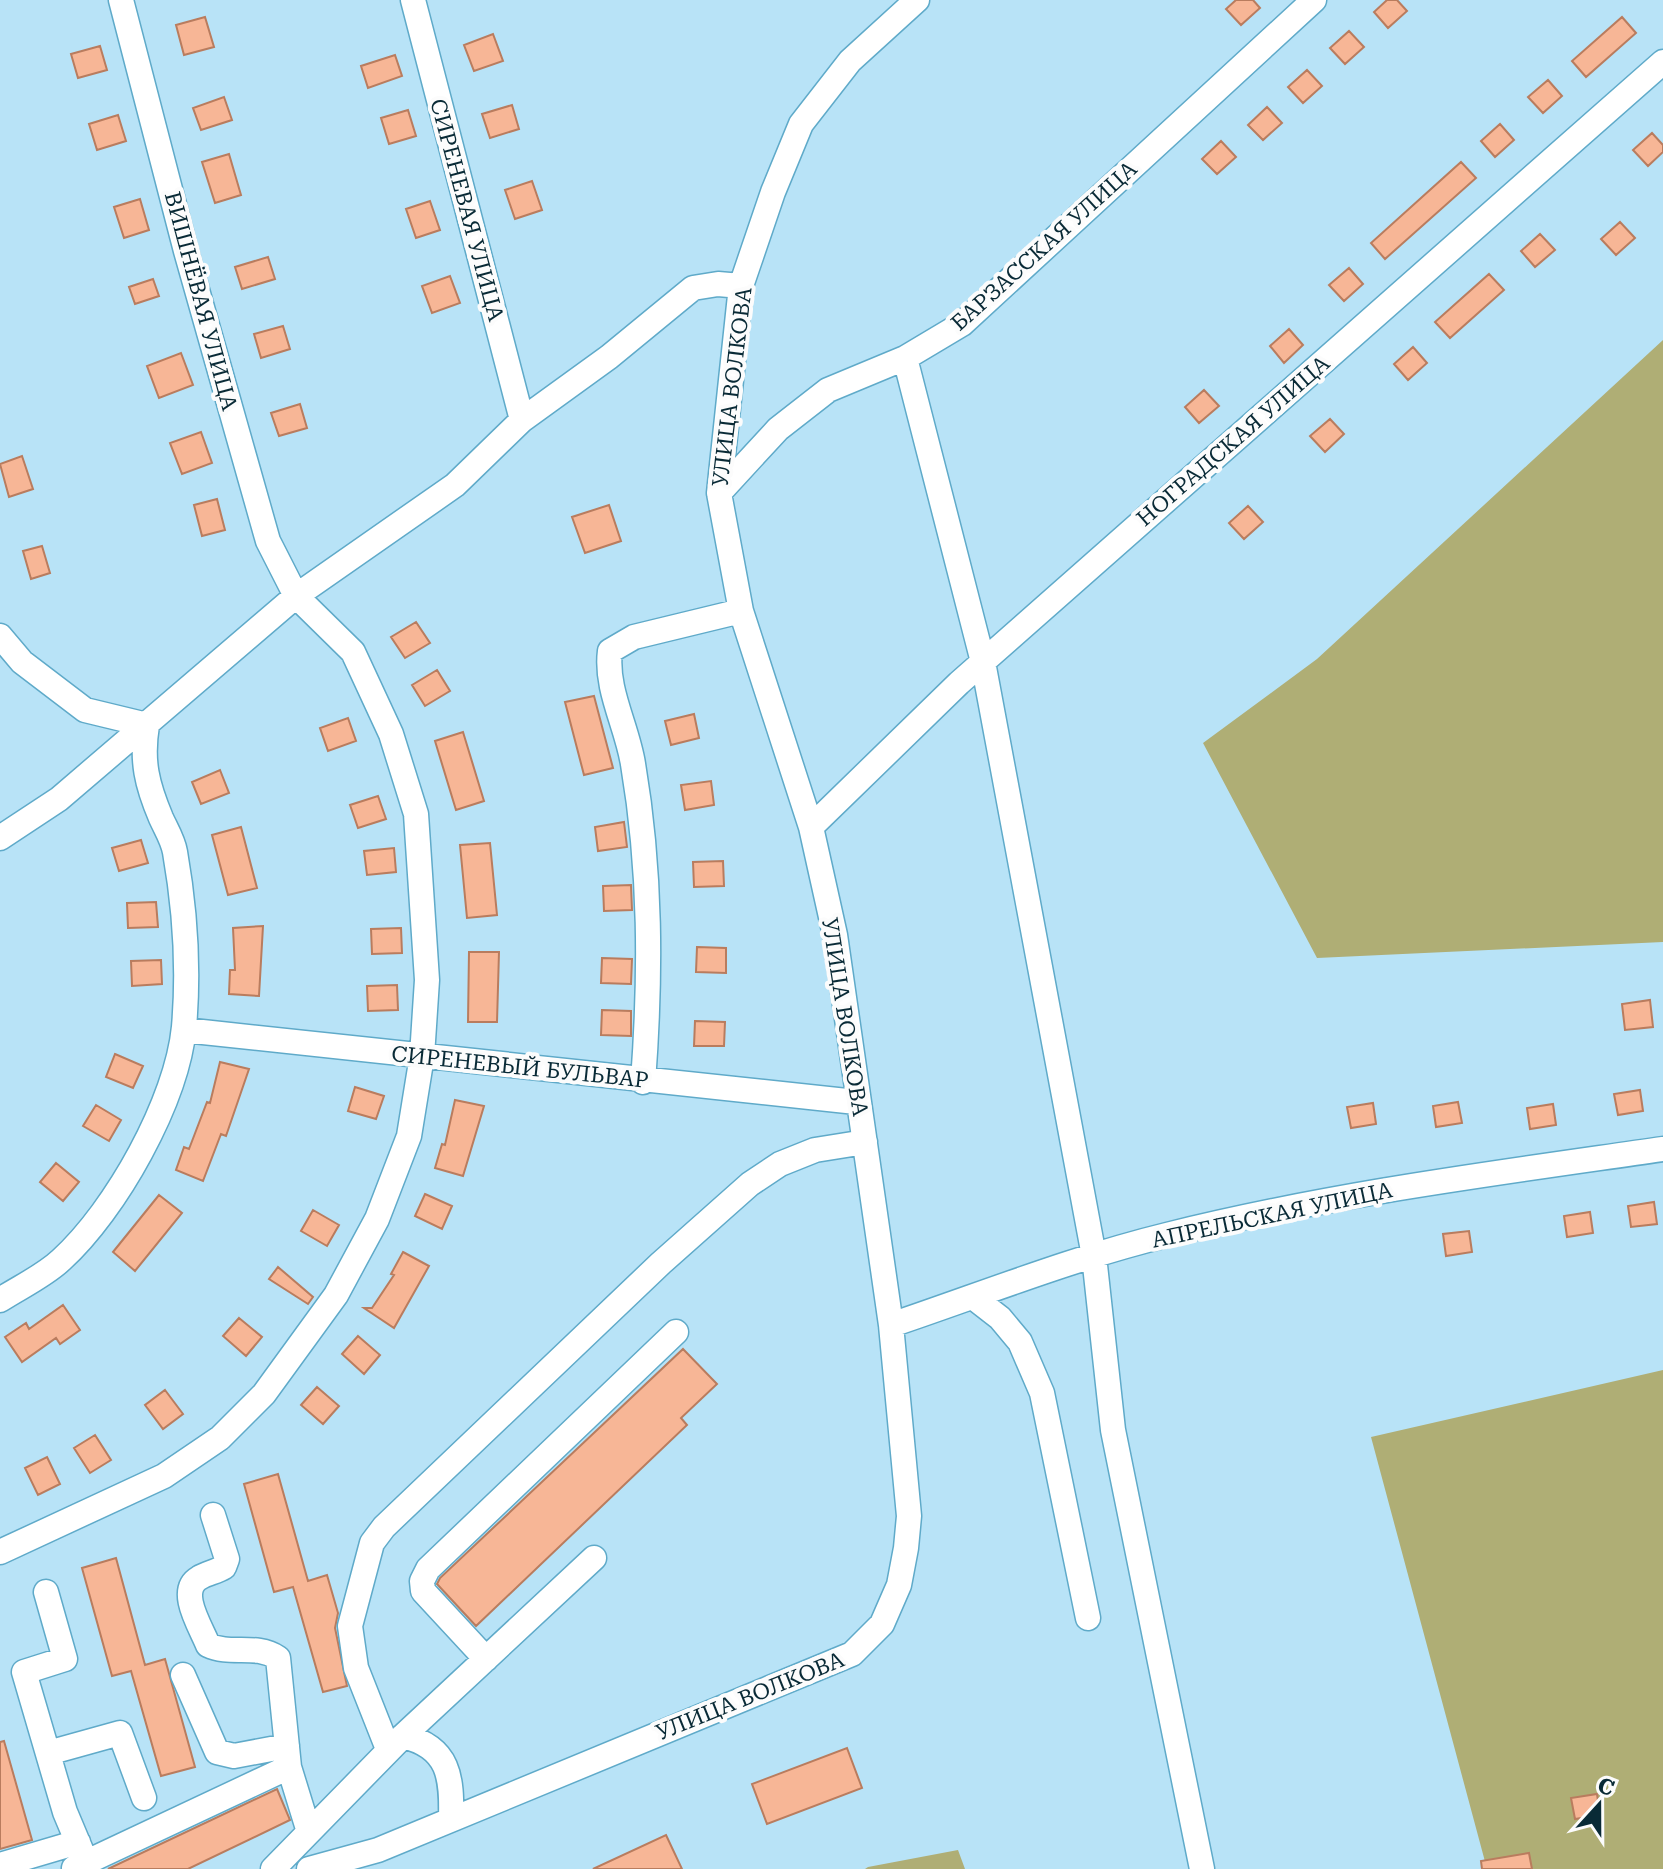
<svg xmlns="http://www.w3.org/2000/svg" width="1663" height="1869" font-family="'Roboto Serif',serif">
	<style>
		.green { fill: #afae75 }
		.building { fill: #f7b696; stroke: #b97c5e; stroke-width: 2 }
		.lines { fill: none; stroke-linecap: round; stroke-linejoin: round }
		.minor-casing { stroke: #5faac9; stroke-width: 27 }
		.minor { stroke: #fff; stroke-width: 24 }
		.labels { text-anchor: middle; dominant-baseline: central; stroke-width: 8; stroke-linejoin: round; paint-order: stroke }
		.street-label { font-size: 22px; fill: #092a36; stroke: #fcfcfc }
	</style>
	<rect width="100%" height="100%" fill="#b8e3f7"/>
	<!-- green -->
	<path class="green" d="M1663 340V942L1317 958 1203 743 1317 659Z
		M1663 1370V1869H1487L1371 1437Z
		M958 1850 965 1869H865L868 1867Z"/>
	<!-- building -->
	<path class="building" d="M1236 0H1253L1260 8 1241 25 1226 9Z
		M1387 0H1397L1407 11 1388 28 1374 12Z
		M205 17 214 47 184 55 176 25Z
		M1622 17 1636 33 1586 77 1572 61Z
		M1349 31 1364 47 1345 64 1330 48Z
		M493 34 503 61 474 71 464 45Z
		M100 46 107 70 78 78 71 54Z
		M395 55 402 76 368 88 361 66Z
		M1307 70 1322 86 1303 103 1288 87Z
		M1548 80 1562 96 1543 113 1528 97Z
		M224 97 232 120 201 130 193 108Z
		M512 105 519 129 490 138 482 114Z
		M1267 107 1282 123 1263 140 1248 125Z
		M408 110 416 136 389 144 381 118Z
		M118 115 126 141 97 150 89 124Z
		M1500 124 1514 140 1495 157 1481 141Z
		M1652 133 1663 145V152L1648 166 1633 150Z
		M1221 141 1236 157 1217 174 1202 159Z
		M229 154 241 195 215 203 202 162Z
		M1461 162 1476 178 1385 259 1371 243Z
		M532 181 542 210 515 219 505 190Z
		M140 199 149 230 124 238 114 207Z
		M430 201 440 230 416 238 406 209Z
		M1620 222 1635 238 1616 255 1601 239Z
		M1540 234 1555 250 1535 267 1521 251Z
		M268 257 275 279 242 289 235 267Z
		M1349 268 1363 284 1344 301 1329 285Z
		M1489 274 1504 290 1450 338 1435 322Z
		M450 276 460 303 432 313 422 286Z
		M153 279 159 296 135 304 129 287Z
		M283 326 290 349 261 358 254 334Z
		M1289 329 1303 345 1284 363 1270 346Z
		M1413 347 1427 363 1408 380 1394 364Z
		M181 353 193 385 159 398 147 366Z
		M1204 390 1219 406 1199 423 1185 407Z
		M300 404 307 428 279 436 271 413Z
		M1330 419 1344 434 1325 452 1310 436Z
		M201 432 212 463 182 474 170 443Z
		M22 456 33 489 9 497 0 464Z
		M217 499 225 530 202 536 194 505Z
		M609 505 621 541 585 553 572 517Z
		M1248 506 1263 522 1244 539 1229 523Z
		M42 546 50 573 31 579 23 551Z
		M416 622 430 643 405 658 391 637Z
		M437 670 450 691 425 706 412 685Z
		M594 696 613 768 584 775 565 702Z
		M694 714 699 738 671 745 665 721Z
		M348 718 356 741 328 751 320 728Z
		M463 732 484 801 456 810 435 741Z
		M220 770 229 793 201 804 192 782Z
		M711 781 714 805 685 810 681 785Z
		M378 796 386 819 358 828 350 805Z
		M624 822 627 847 598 851 595 827Z
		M241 827 257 888 228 895 212 835Z
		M141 840 148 863 119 871 112 848Z
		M490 843 497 915 467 918 460 845Z
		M394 848 396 872 367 875 364 851Z
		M723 861 724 886 694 887 693 862Z
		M631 885 632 910 604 911 603 886Z
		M156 902 158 927 128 928 127 903Z
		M263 926 259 996 229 994 230 970H235L233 928Z
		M401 928 402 953 372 954 371 929Z
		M697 947 726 948V973L696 972Z
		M469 952H499L497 1022H468Z
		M602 958 632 959 631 984 601 983Z
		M161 960 162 984 132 986 131 961Z
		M397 985 398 1010 368 1011 367 986Z
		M1650 1000 1653 1027 1625 1030 1622 1004Z
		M602 1010 631 1011V1036L601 1035Z
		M695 1021 725 1022 724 1046H694Z
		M115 1054 143 1066 133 1088 106 1077Z
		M220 1062 249 1069 226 1136 221 1134 203 1181 176 1170 184 1147 189 1149 207 1102 210 1103Z
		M355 1087 384 1096 376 1119 348 1111Z
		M1640 1090 1643 1111 1618 1115 1614 1094Z
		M455 1100 484 1106 463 1176 435 1168 442 1144 445 1145Z
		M1458 1102 1462 1123 1436 1127 1433 1106Z
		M1373 1103 1376 1124 1351 1128 1347 1107Z
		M1553 1104 1556 1125 1530 1129 1527 1108Z
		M96 1105 121 1120 109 1141 83 1126Z
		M56 1163 79 1182 63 1201 40 1182Z
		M425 1194 452 1206 442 1229 415 1216Z
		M159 1195 182 1213 135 1271 113 1252Z
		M1654 1202 1657 1224 1631 1227 1628 1206Z
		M313 1210 339 1225 327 1246 301 1231Z
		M1590 1212 1593 1233 1567 1237 1564 1216Z
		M1469 1231 1472 1252 1446 1256 1443 1234Z
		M403 1252 429 1266 394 1328 364 1308H372L394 1275 391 1274Z
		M278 1267 313 1297 308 1304 269 1279Z
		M63 1305 80 1330 60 1344 56 1338 22 1362 5 1337 26 1323 29 1329Z
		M239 1318 262 1337 246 1356 223 1336Z
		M358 1336 380 1355 364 1374 342 1354Z
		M683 1349 717 1384 681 1418 687 1425 476 1626 437 1584 440 1578Z
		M317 1387 339 1406 323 1424 301 1405Z
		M165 1390 183 1414 163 1429 145 1405Z
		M95 1435 111 1460 90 1473 74 1448Z
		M47 1457 60 1484 38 1495 25 1468Z
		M278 1474 308 1581 327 1575 338 1613 335 1628 347 1686 323 1692 293 1587 274 1592 244 1484Z
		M116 1558 145 1665 165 1659 195 1767 161 1776 131 1671 112 1676 82 1568Z
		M4 1741 32 1840 0 1849V1742Z
		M847 1748 862 1788 767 1824 752 1784Z
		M277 1789 290 1820 188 1869H108Z
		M1597 1794 1600 1815 1575 1819 1571 1798Z
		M666 1835 682 1869H593Z
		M1529 1853 1532 1869H1482L1481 1861Z"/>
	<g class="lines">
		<defs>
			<path id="minor" d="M413 0 522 420
				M905 358 983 662 1094 1256 1113 1430 1202 1869
				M719 493 778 429 828 390 905 358 962 324 1314 0
				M0 636 22 662 85 710 147 725
				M811 827 959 683 1663 62
				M0 838 59 799 296 596 455 485 522 420 609 357 693 288 718 284 741 286
				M184 1030 856 1102
				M643 1082C651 975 651 870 633 764 627 726 605 689 610 651L634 637 741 611
				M973 1297 1000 1318 1020 1342 1042 1393 1088 1618
				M0 1300C20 1287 44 1276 61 1260 116 1210 177 1101 184 1027 189 969 185 909 175 852 173 840 166 829 161 818 147 785 141 761 147 725
				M891 1325C983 1294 1073 1258 1167 1235 1331 1194 1497 1173 1663 1149
				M213 1515 227 1559 224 1567C216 1572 207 1573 199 1578 177 1591 201 1627 208 1645 231 1656 255 1643 278 1658L289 1767 309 1832
				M0 1552 164 1476 220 1438 264 1394 336 1295 377 1219 409 1136 422 1056 427 980 416 814 391 734 353 652 296 596 268 541 186 251 121 0
				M46 1592 65 1659 24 1672 65 1812 86 1862
				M486 1659 423 1591 422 1581 428 1569 676 1332
				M183 1675 217 1752 234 1756 287 1746
				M403 1736 594 1558
				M388 1749 356 1668 350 1626 372 1543 384 1527 661 1263 750 1184 780 1164 815 1150 865 1142
				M48 1753 120 1733 144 1798
				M0 1865 78 1842
				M74 1868 289 1767
				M273 1869 403 1736C450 1747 452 1778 451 1819
				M309 1869 378 1850 852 1654 882 1624 899 1585 906 1548 909 1516 891 1325 835 935 811 827 741 611 719 493 741 286 773 192 801 124 850 61 917 0"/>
		</defs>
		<!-- minor casing -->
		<use href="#minor" class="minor-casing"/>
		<!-- minor -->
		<use href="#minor" class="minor"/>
	</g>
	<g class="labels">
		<!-- street labels -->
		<g class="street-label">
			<text transform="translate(467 210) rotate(75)">СИРЕНЕВАЯ УЛИЦА</text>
			<text transform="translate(1044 246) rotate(-42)">БАРЗАССКАЯ УЛИЦА</text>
			<text transform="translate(201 301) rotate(75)">ВИШНЁВАЯ УЛИЦА</text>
			<text transform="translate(732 387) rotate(-83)">УЛИЦА ВОЛКОВА</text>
			<text transform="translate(1233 441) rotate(-41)">НОГРАДСКАЯ УЛИЦА</text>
			<text transform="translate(845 1017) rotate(81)">УЛИЦА ВОЛКОВА</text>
			<text transform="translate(520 1067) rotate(6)">СИРЕНЕВЫЙ БУЛЬВАР</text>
			<text transform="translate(1272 1215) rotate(-12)">АПРЕЛЬСКАЯ УЛИЦА</text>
			<text transform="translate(750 1696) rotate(-22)">УЛИЦА ВОЛКОВА</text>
		</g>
	</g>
	<!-- north arrow -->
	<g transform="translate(1599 1805) rotate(21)" stroke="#fcfcfc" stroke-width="6" paint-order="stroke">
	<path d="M0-6L14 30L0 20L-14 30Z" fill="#092a36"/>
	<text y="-12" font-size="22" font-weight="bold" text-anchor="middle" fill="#092a36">С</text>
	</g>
</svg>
